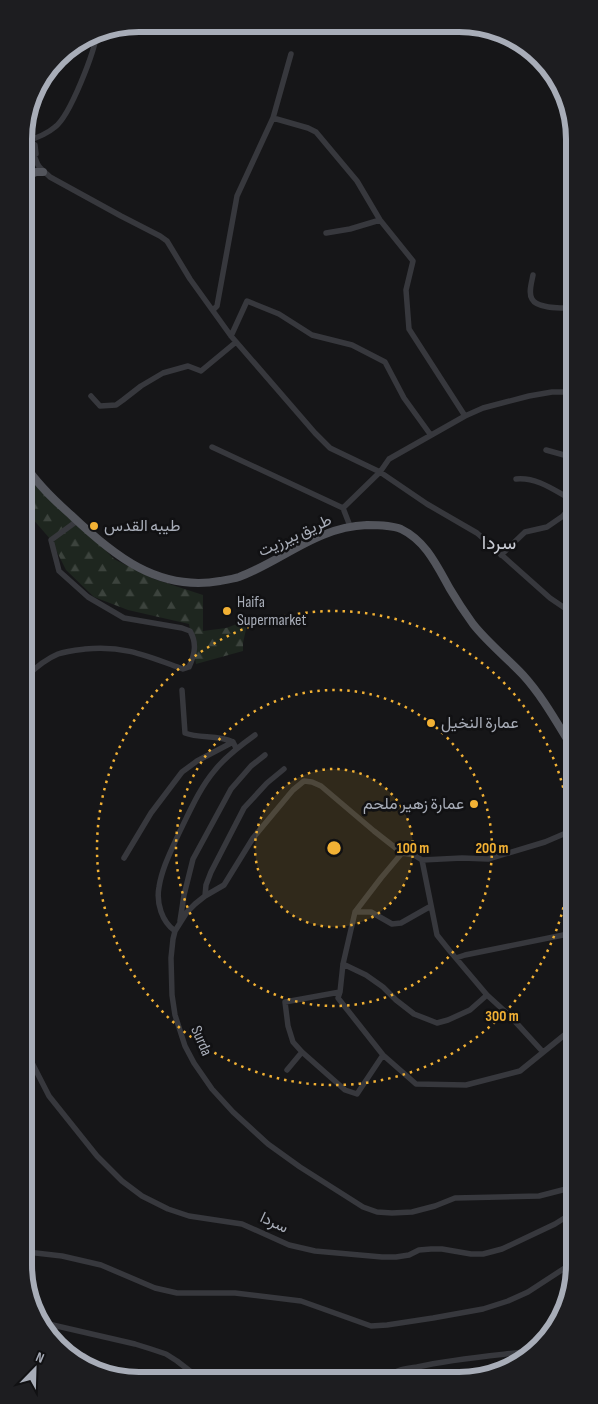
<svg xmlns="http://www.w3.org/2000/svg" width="598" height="1404" font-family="'Sofia Sans Condensed',Vazirmatn,sans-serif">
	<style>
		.forest { fill: url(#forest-firs) }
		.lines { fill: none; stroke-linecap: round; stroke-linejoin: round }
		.minor { stroke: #37383d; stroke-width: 5.5 }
		.major { stroke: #53555c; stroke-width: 8 }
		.ring { fill: none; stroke: #f2b134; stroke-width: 2.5; stroke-dasharray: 2.5 5 }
		.poi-dot { fill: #f2b134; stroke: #111113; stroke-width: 2 }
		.labels { text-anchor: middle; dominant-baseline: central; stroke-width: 5; stroke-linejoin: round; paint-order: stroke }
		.poi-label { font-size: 16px; fill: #a8adb8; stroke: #111113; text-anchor: start }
		.street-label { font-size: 16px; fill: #a8adb8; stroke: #111113 }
		.quarter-label { font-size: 19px; fill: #c9ccd4; stroke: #111113 }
		.rim { fill: none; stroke: #a8adb8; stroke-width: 6 }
		.centre { fill: #f2b134; stroke: #111113; stroke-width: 2.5 }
		.ring-label { font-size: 15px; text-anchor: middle; font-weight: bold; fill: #f2b134; stroke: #111113; stroke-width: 5; stroke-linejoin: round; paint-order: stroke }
	</style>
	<defs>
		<pattern id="forest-firs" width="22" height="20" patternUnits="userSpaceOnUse" patternTransform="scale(1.25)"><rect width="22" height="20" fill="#1e261f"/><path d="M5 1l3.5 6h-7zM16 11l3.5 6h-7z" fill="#3c433d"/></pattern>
	</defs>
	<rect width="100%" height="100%" fill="#161618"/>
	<!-- forest -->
	<path class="forest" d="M30 472 114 559 154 579 203 595V631L226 628 248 620 243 643V651L196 664 189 624 128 610 94 597 66 570 51 540 25 510V473Z"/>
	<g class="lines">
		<!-- minor -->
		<path class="minor" d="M273 118 308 128 316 132 357 181 380 220 413 261 406 290 409 329 465 416
			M24 137 35 145 36 154
			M24 142C34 139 47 134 55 127 70 116 95 51 97 32
			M24 145C35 151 33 155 38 165 41 170 46 173 50 177L121 216 160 236 167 241 190 279 231 336 315 433 330 448 380 472 427 504 477 533 550 598 572 613
			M326 233 350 229 380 220
			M533 275C532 281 528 293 532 299 537 309 562 308 571 308
			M213 310 217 306 237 196 273 118 291 54
			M231 336 247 301 279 314 312 335 352 345 385 362 404 398 430 434
			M91 396 100 406 116 405 123 400 141 386 163 373 188 366 201 371 236 342
			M212 447 343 508
			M546 450 564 455 568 451 571 450
			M516 479C537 477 554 490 572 500
			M350 526 343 508 380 472 389 459 465 416 483 408 529 396 552 392H571
			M501 555 525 532 547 527 563 516 572 505
			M26 677C35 668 46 659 58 654 66 651 76 650 85 649 124 645 147 656 183 669L189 667C195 654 197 643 190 631L182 628 124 618 88 597 59 571 51 540 77 521
			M182 690 185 733C200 739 218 734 233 742
			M573 830 545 842 488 859 462 858 422 860 414 855 402 853 374 831 321 786 312 782 304 781 293 790 253 838 224 885 205 896 195 904 187 912 175 931 173 939 171 958 172 995 175 1015 185 1046 194 1063 212 1089 233 1112 268 1144 300 1167 352 1200 363 1207 377 1212 392 1213 412 1212 435 1206 455 1198 539 1196 574 1187
			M402 853 381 878 355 912 343 964 340 992 338 998 383 1055 416 1084 466 1085 520 1071 573 1028
			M124 858 151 813 182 772 197 761 233 742 236 748
			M422 860 437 935 449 950 487 995 510 1016 543 1052
			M205 896 206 885 211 872 244 808 267 783 284 769
			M355 912H371L392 924 401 923 431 906
			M180 921 184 895 193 859 231 789 251 766 265 755
			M175 931C162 922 156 903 159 887 162 868 171 851 179 833 190 811 199 789 215 770 226 756 241 745 255 735
			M456 958 465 955 573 933
			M343 964 366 975 383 987 396 1000 414 1014 437 1023 448 1020 470 1010 487 995
			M340 992 285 1002 288 1026 293 1042 302 1052 345 1090 357 1094 383 1055
			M27 1053 49 1096 97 1156 122 1181 142 1196 168 1209 189 1216 242 1224 289 1245 315 1251 382 1257H396L409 1255 419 1250 431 1249H442L471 1254H483L502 1249 555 1224 574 1212
			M287 1070 302 1052
			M27 1252 62 1256 101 1265 155 1288 177 1293H235L301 1301 371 1326 387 1325 433 1318 483 1309 508 1301 528 1292 574 1262
			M44 1323 135 1344 151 1349 166 1354 177 1361 199 1378
			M70 1353 84 1356
			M385 1377C395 1370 405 1369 417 1367 452 1359 489 1356 524 1352"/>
		<!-- major -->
		<path class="major" d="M24 177 36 172H43
			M25 465C38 485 54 500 71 515 113 555 158 592 220 581 226 580 233 579 239 577 284 560 316 527 367 525 378 525 391 525 401 529 426 541 437 566 450 589 457 601 465 613 473 624 488 643 507 658 523 675 543 697 557 723 572 747"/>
	</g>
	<!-- distance rings -->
	<circle cx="334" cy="848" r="79" fill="#f2b134" fill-opacity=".12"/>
	<g class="ring">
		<circle cx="334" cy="848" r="79"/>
		<circle cx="334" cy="848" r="158"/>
		<circle cx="334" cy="848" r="237"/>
	</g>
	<!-- markers -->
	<g class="poi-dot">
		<circle cx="94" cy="526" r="5"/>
		<circle cx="227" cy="611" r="5"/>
		<circle cx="431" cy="723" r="5"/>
		<circle cx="474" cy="804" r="5"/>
	</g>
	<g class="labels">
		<!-- poi labels -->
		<g class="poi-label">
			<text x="104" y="526">طيبه القدس</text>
			<text x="237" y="602">Haifa<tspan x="237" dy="18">Supermarket</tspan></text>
			<text x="441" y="723">عمارة النخيل</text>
			<text x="464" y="804" text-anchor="end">عمارة زهير ملحم</text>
		</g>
		<!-- street labels -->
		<g class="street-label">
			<text transform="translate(295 536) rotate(-25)">طريق بيرزيت</text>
			<text transform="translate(201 1041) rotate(66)">Surda</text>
			<text transform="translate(274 1223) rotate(25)">سردا</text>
		</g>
		<!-- quarter labels -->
		<g class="quarter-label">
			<text x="499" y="543">سردا</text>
		</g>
	</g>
	<!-- crop -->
	<path d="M0 0H598V1404H0ZM139 32H459A107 107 0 0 1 566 139V1265A107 107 0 0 1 459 1372H139A107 107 0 0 1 32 1265V139A107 107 0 0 1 139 32Z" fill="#1d1d20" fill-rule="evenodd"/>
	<path class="rim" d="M139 32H459A107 107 0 0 1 566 139V1265A107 107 0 0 1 459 1372H139A107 107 0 0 1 32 1265V139A107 107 0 0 1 139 32Z"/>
	<circle cx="334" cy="848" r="8" class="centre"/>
	<g class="ring-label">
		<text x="413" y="853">100 m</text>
		<text x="492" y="853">200 m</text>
		<text x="502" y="1021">300 m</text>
	</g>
	<!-- north arrow -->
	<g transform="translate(35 1369) rotate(23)" stroke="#111113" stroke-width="4" paint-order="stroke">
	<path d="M0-4L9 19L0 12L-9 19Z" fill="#a8adb8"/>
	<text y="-8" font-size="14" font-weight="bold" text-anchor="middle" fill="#a8adb8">N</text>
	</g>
</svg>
